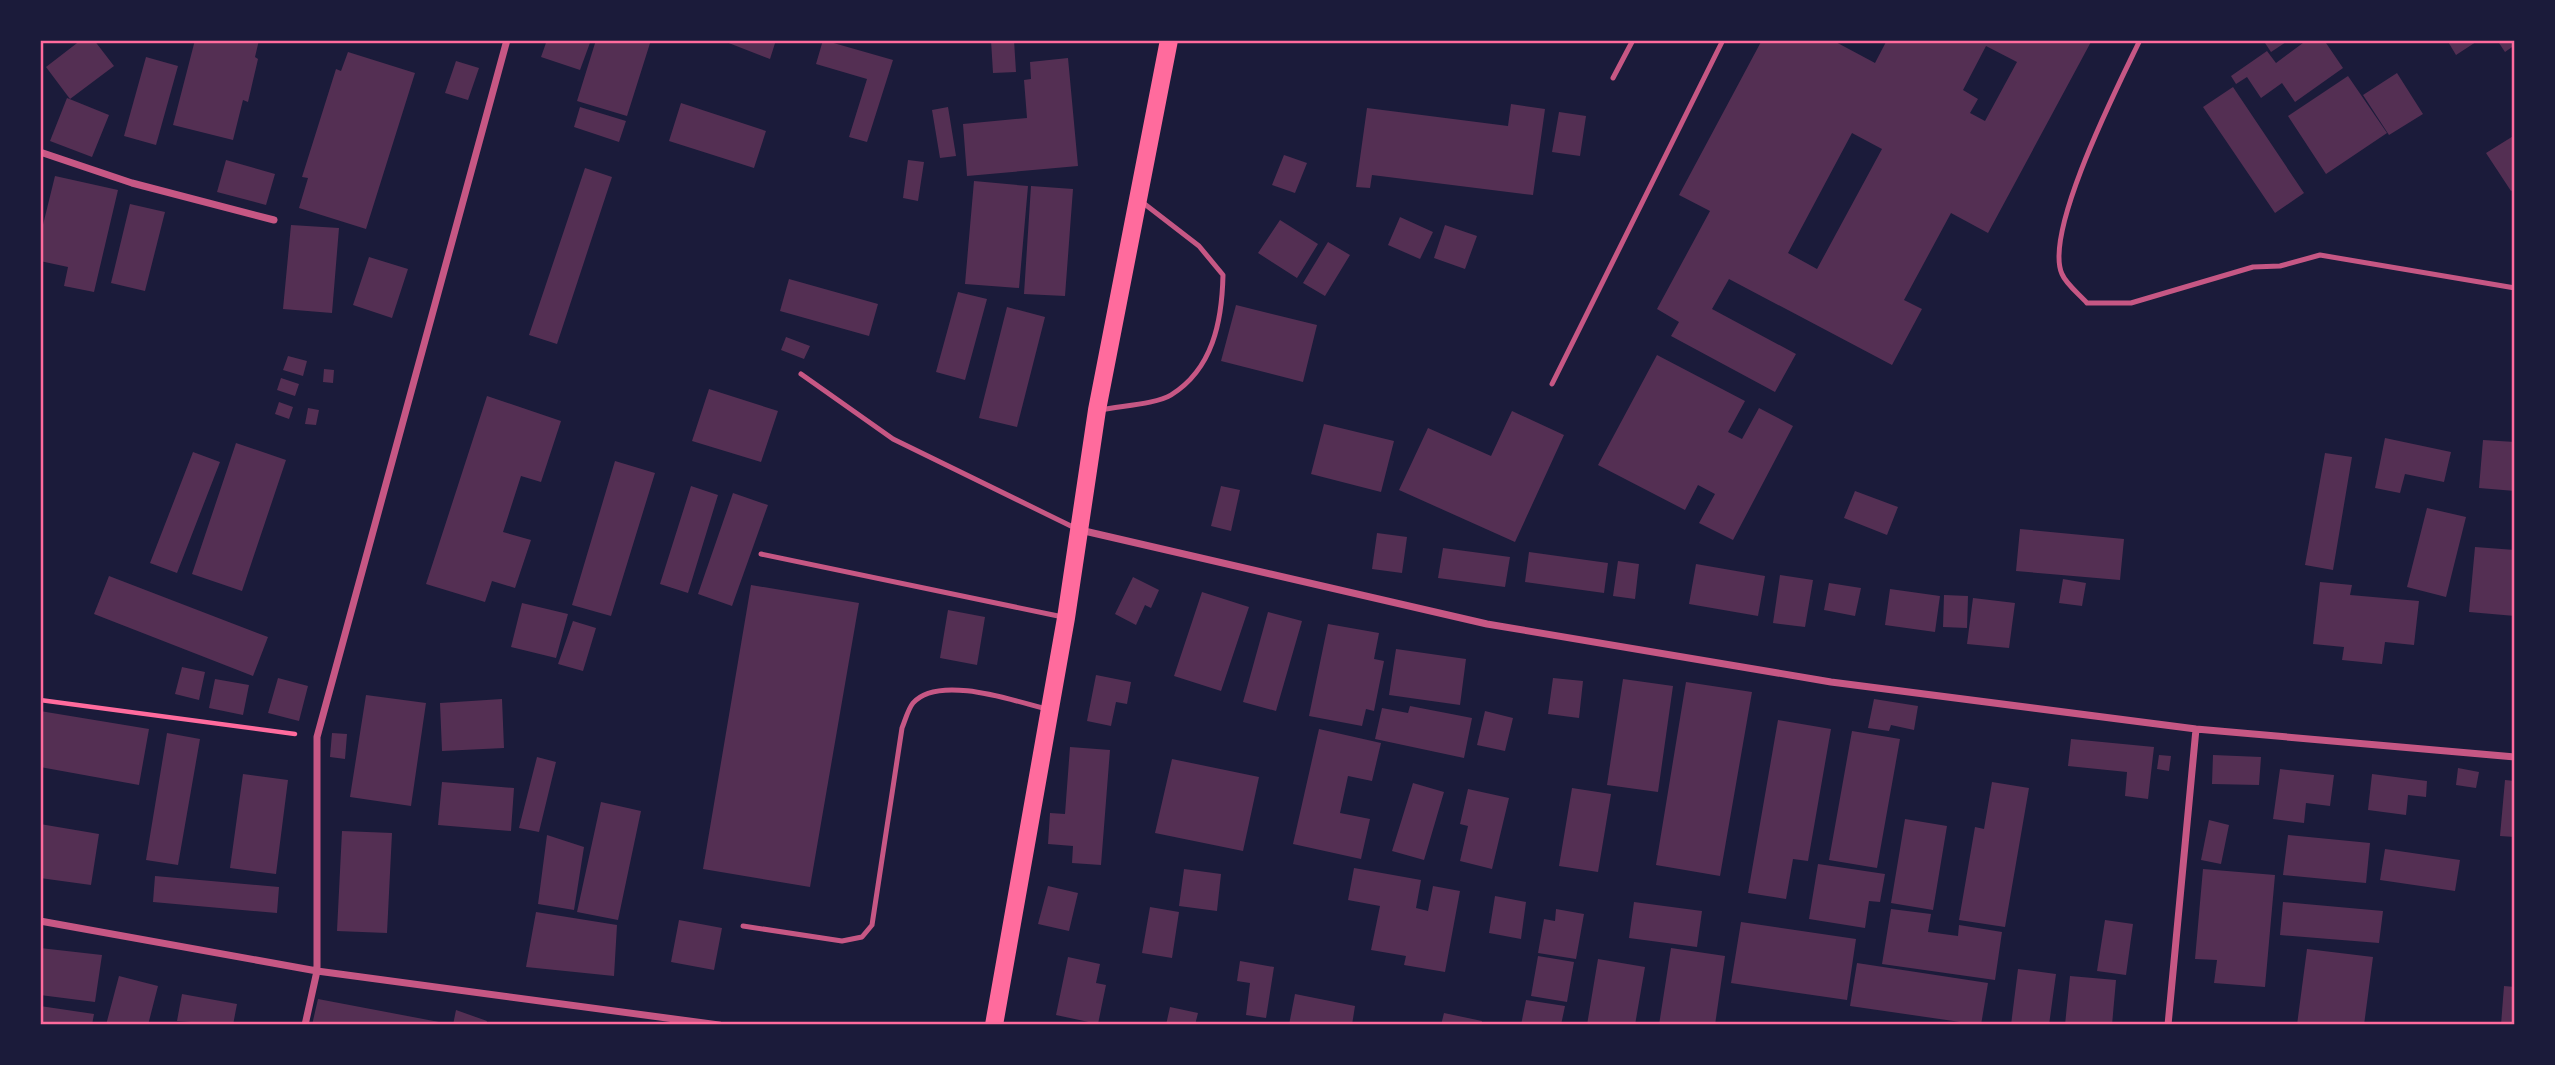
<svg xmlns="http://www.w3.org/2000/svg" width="2555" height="1065" font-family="Montserrat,sans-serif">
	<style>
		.building { fill: #542f53; fill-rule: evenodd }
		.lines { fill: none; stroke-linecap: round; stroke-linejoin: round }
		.path { stroke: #ff6b9d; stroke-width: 4.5 }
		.service { stroke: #c65784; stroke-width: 5 }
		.minor { stroke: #c65784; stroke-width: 7 }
		.primary { stroke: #ff6b9d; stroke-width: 18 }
		.neatline { fill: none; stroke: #ff6b9d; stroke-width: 2.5 }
	</style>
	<rect width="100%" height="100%" fill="#1b1b3a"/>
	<!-- building -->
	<path class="building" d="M81 40H94L114 66 70 99 46 67Z
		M195 40H259L255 57 258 59 248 102 243 100 233 140 173 125Z
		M547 40H591L580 70 541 57Z
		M596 40H651L627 116 577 101Z
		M721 40H776L770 59Z
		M823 40 893 60 867 142 849 137 867 79 816 64Z
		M991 40H1014L1016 72 993 73Z
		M1762 40H1832L1875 63 1887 40H2092L1988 233 1951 213 1904 300 1922 309 1892 365 1729 279 1712 309 1796 354 1775 392 1671 336 1679 322 1657 309 1710 211 1679 195ZM1986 46 2017 62 1985 121 1970 113 1978 99 1963 90ZM1852 133 1882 149 1817 269 1788 253Z
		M2263 40H2289L2271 52Z
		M2307 40H2324L2343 68 2295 102 2282 83 2261 98 2247 77 2236 84 2231 76 2267 51 2276 63Z
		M2447 40H2479L2456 55Z
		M2497 40H2515V45L2505 52Z
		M348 52 415 73 366 229 299 208 308 178 302 177 336 69 341 71Z
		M146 57 178 66 156 145 124 136Z
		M1068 58 1078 166 967 176 963 124 1027 118 1024 80 1031 79 1030 62Z
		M456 61 479 68 468 100 445 93Z
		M2397 73 2423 114 2389 135 2363 95Z
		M2348 76 2387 133 2326 174 2288 116Z
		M2233 87 2304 193 2275 213 2203 107Z
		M67 98 109 115 92 157 50 141Z
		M681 103 766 131 754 168 669 141Z
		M1511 104 1545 109 1533 195 1372 175 1370 188 1356 187 1367 108 1508 126Z
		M580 107 626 121 619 142 574 127Z
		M948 107 956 156 940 158 932 110Z
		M1559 112 1586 116 1580 156 1552 152Z
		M2515 135V189L2511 191 2486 153Z
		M1284 155 1307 163 1295 193 1272 185Z
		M226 160 275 174 266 205 217 192Z
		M908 160 924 162 918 201 903 198Z
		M585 168 612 177 557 344 529 335Z
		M55 176 118 190 94 292 64 286 68 267 40 261V237Z
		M974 181 1028 186 1019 288 965 284Z
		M1031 186 1073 189 1065 296 1024 294Z
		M130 204 165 212 145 291 111 283Z
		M1400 217 1433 232 1420 259 1388 245Z
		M1280 220 1318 244 1297 278 1258 253Z
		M291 225 339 228 332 313 283 309Z
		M1445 225 1477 236 1465 269 1434 258Z
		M1328 242 1350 255 1325 296 1303 283Z
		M369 257 408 269 392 318 353 305Z
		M789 279 878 304 869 336 780 311Z
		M958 292 987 299 965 380 936 372Z
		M1236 305 1317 325 1303 382 1221 361Z
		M1007 307 1045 317 1017 427 979 418Z
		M786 337 810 346 804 359 781 350Z
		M1657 355 1745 401 1728 432 1742 439 1759 408 1793 426 1733 540 1699 523 1715 494 1698 485 1685 510 1598 465Z
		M288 356 307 361 303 376 283 370Z
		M324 369 334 370 333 383 323 382Z
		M281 378 299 384 295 396 277 390Z
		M709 389 778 411 761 462 692 441Z
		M487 396 561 421 541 482 521 476 503 532 531 540 515 588 492 581 485 602 426 584Z
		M279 402 293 407 289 419 275 414Z
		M308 408 319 410 316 425 305 424Z
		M1512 411 1564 435 1515 542 1399 490 1428 428 1491 456Z
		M1324 424 1394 441 1381 492 1311 474Z
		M2385 438 2451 452 2444 482 2405 474 2400 493 2375 488Z
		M2483 440 2515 442V491L2479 488Z
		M236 443 286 460 242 591 192 574Z
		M193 452 220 462 177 573 150 563Z
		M2325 453 2352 457 2333 570 2305 565Z
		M615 461 655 473 611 616 572 605Z
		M691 486 718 495 688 593 660 584Z
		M1221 486 1240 490 1231 531 1211 526Z
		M1855 491 1898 507 1887 535 1844 518Z
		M733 493 768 505 732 606 698 594Z
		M2427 508 2466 517 2446 597 2407 587Z
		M2020 529 2124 539 2120 580 2016 571Z
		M1377 533 1407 537 1402 573 1372 569Z
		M2475 547 2515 550V616L2469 612Z
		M1443 548 1510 557 1505 587 1438 578Z
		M1529 552 1608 563 1604 593 1525 582Z
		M1618 561 1639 564 1635 599 1613 596Z
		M1696 564 1765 576 1758 616 1689 604Z
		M1780 575 1813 580 1805 627 1773 623Z
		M109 576 268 637 253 676 94 614Z
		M1133 577 1159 590 1151 608 1145 605 1136 625 1115 614Z
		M2063 579 2086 583 2082 606 2059 603Z
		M2320 582 2352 585 2350 595 2419 601 2414 645 2385 642 2382 664 2342 660 2344 647 2313 644Z
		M1829 583 1861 588 1855 616 1824 610Z
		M751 585 859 603 810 887 703 869Z
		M1890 589 1940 596 1935 632 1885 625Z
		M1202 592 1249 607 1221 691 1174 676Z
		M1944 595 1968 596 1967 628 1943 627Z
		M1973 598 2015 603 2009 648 1967 644Z
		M522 603 568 614 556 658 511 647Z
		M948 610 985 617 977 665 940 658Z
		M1268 612 1302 621 1276 711 1243 702Z
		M573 621 596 628 583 671 558 664Z
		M1328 624 1379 633 1374 659 1384 661 1374 711 1366 709 1362 726 1309 716Z
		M1396 649 1466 659 1460 705 1389 695Z
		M182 667 205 672 199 700 175 694Z
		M1096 675 1131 682 1127 704 1116 702 1111 726 1087 721Z
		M278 678 308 686 299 721 268 713Z
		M1553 678 1583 681 1579 718 1548 714Z
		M215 679 249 685 243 715 209 708Z
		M1623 679 1673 686 1658 792 1607 785Z
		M1686 682 1752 692 1720 876 1656 865Z
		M366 695 426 703 411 806 350 797Z
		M502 699 504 748 442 751 440 703Z
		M1874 699 1918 706 1914 730 1891 725 1889 731 1868 728Z
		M1410 706 1472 718 1464 758 1375 739 1382 708 1408 713Z
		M40 711 149 729 139 785 40 767Z
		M1485 711 1513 718 1505 751 1477 745Z
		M1778 720 1831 729 1808 861 1793 859 1786 899 1748 893Z
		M1319 729 1381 743 1372 781 1348 776 1340 813 1370 819 1361 859 1293 844Z
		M1852 731 1900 739 1877 868 1829 860Z
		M167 733 200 739 178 865 146 860Z
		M332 733 347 734 345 759 330 757Z
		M2071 739 2154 747 2148 799 2125 796 2127 772 2068 766Z
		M1070 747 1110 750 1101 865 1072 863 1073 846 1048 844 1050 813 1065 814Z
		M2159 755 2171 756 2169 771 2157 769Z
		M2213 755 2261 757 2259 785 2212 784Z
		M537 757 556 762 539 832 519 828Z
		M1172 759 1259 777 1243 851 1155 833Z
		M2458 768 2479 772 2476 788 2456 785Z
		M2280 769 2334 775 2330 806 2306 803 2304 823 2273 819Z
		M243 774 288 780 276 874 230 868Z
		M2372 774 2427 781 2426 797 2408 795 2406 815 2368 810Z
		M2505 780 2515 781V837L2500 836Z
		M442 782 514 788 511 831 438 825Z
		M1992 782 2029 788 2005 927 1959 920 1975 827 1984 829Z
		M1413 783 1444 792 1424 860 1392 851Z
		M1572 788 1611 794 1598 872 1559 866Z
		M1468 789 1509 798 1492 869 1460 861 1468 826 1460 824Z
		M601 802 641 811 618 920 577 912Z
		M1905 819 1947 826 1933 910 1891 903Z
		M2209 820 2229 825 2221 864 2201 860Z
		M40 824 99 834 91 885 40 878Z
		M342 831 392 833 387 933 337 931Z
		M547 835 584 847 574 910 538 904Z
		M2288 835 2370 843 2366 883 2283 875Z
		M2385 849 2460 860 2455 891 2380 880Z
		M1818 864 1885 874 1880 902 1869 901 1865 928 1809 919Z
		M1354 868 1421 880 1416 908 1428 911 1433 886 1460 891 1445 972 1404 965 1406 956 1371 950 1380 906 1348 900Z
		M1184 869 1221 874 1217 911 1179 906Z
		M2203 869 2275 875 2265 987 2214 983 2217 960 2195 959Z
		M155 876 279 887 277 913 153 902Z
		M1048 886 1078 893 1069 931 1038 924Z
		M1495 896 1526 902 1521 939 1489 933Z
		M1634 902 1702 911 1697 947 1629 938Z
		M2283 902 2383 911 2379 943 2280 935Z
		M1150 907 1179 912 1172 958 1142 953Z
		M1556 909 1584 914 1576 959 1538 953 1544 919 1555 921Z
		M1891 909 1931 914 1928 932 1958 936 1959 925 2002 932 1995 980 1882 964Z
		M536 912 617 925 614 976 526 967Z
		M679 920 722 928 714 970 671 962Z
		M2105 920 2133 924 2126 975 2097 971Z
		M1741 922 1856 939 1847 1000 1731 983Z
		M40 948 102 955 95 1002 40 995Z
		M1671 948 1725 956 1715 1025H1659Z
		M2307 949 2373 957 2364 1025H2297Z
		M1538 956 1574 962 1567 1002 1531 996Z
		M1068 957 1100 964 1096 983 1106 985 1098 1024 1056 1015Z
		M1598 959 1645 967 1635 1025H1587Z
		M1240 961 1274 967 1266 1018 1246 1015 1250 983 1237 981Z
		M1857 963 1988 983 1981 1025 1850 1006Z
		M2018 969 2056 974 2049 1025H2011Z
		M119 976 158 986 148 1025H106Z
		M2070 976 2116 980 2112 1025H2065Z
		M2504 986 2515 987V1025H2501Z
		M182 994 237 1004 233 1025 177 1021Z
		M1295 994 1355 1006 1352 1025H1289Z
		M318 999 439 1022 437 1025H312Z
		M1526 1000 1565 1006 1561 1025H1521Z
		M40 1006 94 1014 92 1025H40Z
		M1170 1007 1198 1013 1195 1025H1166Z
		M456 1010 487 1021 486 1025H453Z
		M1444 1013 1482 1021 1481 1025H1441Z"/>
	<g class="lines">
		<!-- path -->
		<path class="path" d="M40 700 295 734"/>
		<!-- service -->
		<path class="service" d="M2140 40C2120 82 2043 232 2062 274 2066 284 2079 294 2087 303H2131L2253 267 2280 266 2320 255 2515 288
			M1613 78 1633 40
			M801 374 893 439 1075 528
			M1552 384 1723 40
			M1101 410C1119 406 1157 404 1171 395 1213 369 1222 321 1223 275L1199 246 1142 202
			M761 554 1063 617
			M743 926 842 941 862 937 872 925 902 728C905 721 908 709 913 703 938 674 1015 701 1046 709"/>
		<!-- minor -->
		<path class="minor" d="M40 152 132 183 274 220
			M1080 530 1487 624 1831 682 2196 729 2515 757
			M40 921 317 971 719 1025
			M305 1025 317 971V737L507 40
			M2168 1025 2196 729"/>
		<!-- primary -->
		<path class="primary" d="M994 1025 1066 618 1097 410 1169 40"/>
	</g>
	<!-- border -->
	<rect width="2555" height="1065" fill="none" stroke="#1b1b3a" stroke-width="84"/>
	<rect x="42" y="42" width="2471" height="981" class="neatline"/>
</svg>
